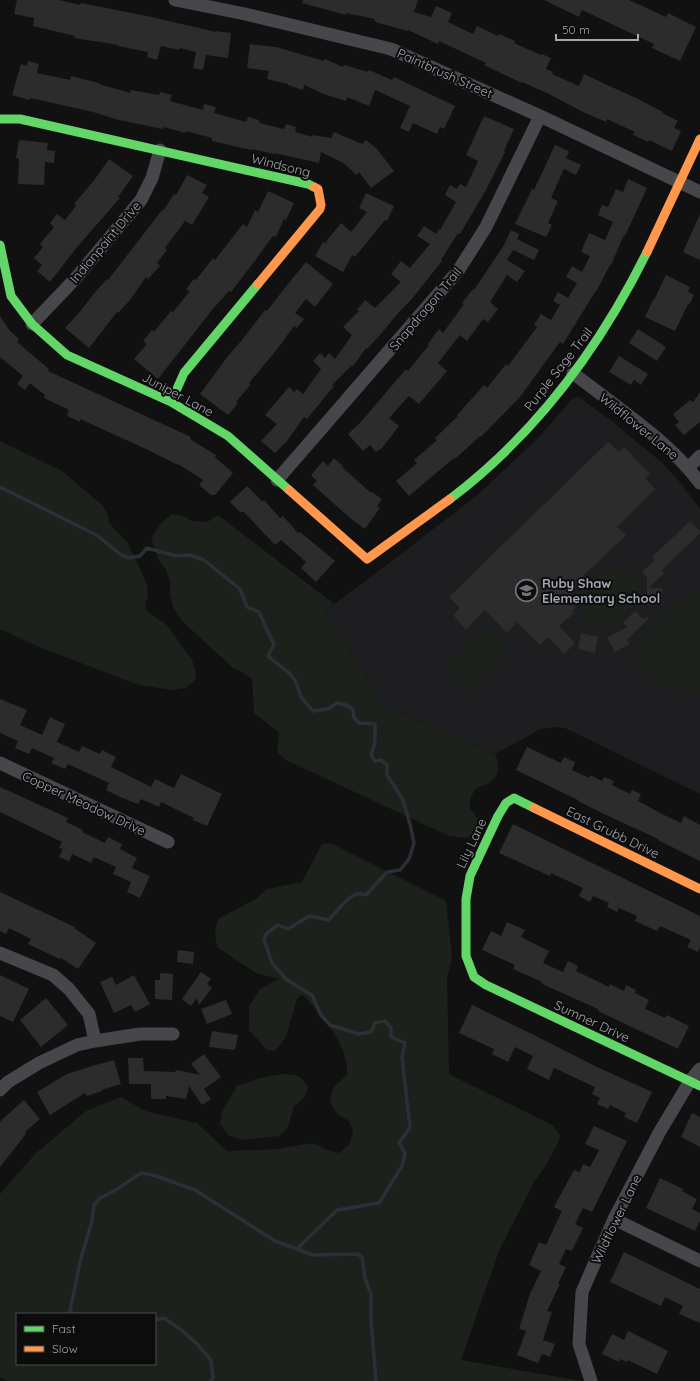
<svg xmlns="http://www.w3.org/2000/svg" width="700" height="1381" font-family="Quicksand,sans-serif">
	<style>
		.built { fill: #1e1e20 }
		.green { fill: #1c211c; fill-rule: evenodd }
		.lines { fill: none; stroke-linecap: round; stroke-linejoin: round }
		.stream { stroke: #2a3035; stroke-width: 3.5 }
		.building { fill: #2c2c2d }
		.street { stroke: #46474a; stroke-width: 13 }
		.fast { stroke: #63d668; stroke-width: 9 }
		.slow { stroke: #ff974d; stroke-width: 9 }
		.labels { text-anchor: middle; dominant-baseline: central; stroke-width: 4; stroke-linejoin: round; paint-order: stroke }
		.street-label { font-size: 13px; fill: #a3a8b1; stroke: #0c0c0d }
		.poi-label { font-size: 13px; font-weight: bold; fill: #a3a8b1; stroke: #0c0c0d; text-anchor: start }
	</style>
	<rect width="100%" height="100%" fill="#111112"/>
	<!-- built -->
	<path class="built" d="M576 397H579L613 422 661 462 678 480 700 509V794L565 728 557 727 541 729 495 754 384 706 325 611 372 576 475 497 512 463 540 436 572 399Z"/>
	<!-- green -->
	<path class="green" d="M0 441 62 471 102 505 108 514 109 523 127 542 142 573 147 585 148 595 145 606 148 612 167 625 192 660 196 673 195 680 186 688 172 690 139 685 39 647 0 629Z
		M172 514 181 515 192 521 207 522 218 515 334 604 325 611 384 706 495 754C503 776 494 782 475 789L470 799V808L478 819V826L473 835 465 838 449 836 286 760 277 752 279 737 278 732 254 713 252 679 242 672 233 668 182 621 173 607 170 595V582L166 569 159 561 151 538 162 522Z
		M613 568C617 568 622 568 625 569 639 574 642 592 635 603 632 607 627 611 624 614 610 628 598 633 581 618 580 611 579 605 581 599 584 588 603 572 613 568Z
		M695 593H700V693C663 695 650 676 628 651L672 606Z
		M488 628 508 648 466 691 445 670Z
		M330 843 446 901 452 956 447 979 449 1074 552 1125 560 1135 559 1141 546 1165 534 1182 499 1251 461 1360 582 1381H8L0 1377V1194L36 1153 86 1111 121 1097 145 1111 197 1123 227 1151 277 1149 313 1143 327 1150 339 1153 350 1144 353 1130 348 1120 337 1114 330 1102 333 1088 347 1075C349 1045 324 1020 306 998L302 995 297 999 286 1037 275 1051 267 1050 249 1030V1006L260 989 279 979 256 973 217 947 215 931 218 919 256 899 267 889 302 882 322 844ZM17 1314H155V1364H17Z
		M282 1074C296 1075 301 1074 308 1087 306 1097 302 1101 294 1106L288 1127 280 1136 242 1140 228 1135 220 1124 222 1111 237 1086 264 1077Z"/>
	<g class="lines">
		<!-- stream -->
		<path class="stream" d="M0 487 98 536 121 555 129 558 140 556 147 548 176 556 190 555 204 560 240 589 247 607 259 612 274 645 268 656 289 673 296 682 301 697 313 711 328 709 337 703 346 705 353 709 354 718 359 723 375 724V742L371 755 375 761 381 760 387 765V775L403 800 410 824 414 843 409 859 400 870 387 872 366 895C363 894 360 893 357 894 348 896 335 913 329 920L309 916 288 929 278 925 267 933 264 939 272 963 287 980 312 995 321 1015 330 1025 359 1034 371 1032 375 1023 385 1021 391 1028V1037L405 1043 402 1057 410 1127 399 1143 405 1153 402 1166 379 1203 337 1210 297 1249 275 1241 195 1190 153 1175 141 1173 116 1190 100 1198 94 1205 92 1221 81 1258 70 1311 73 1314
			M297 1249 313 1255 357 1254 362 1257 365 1279 371 1294V1320L376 1381
			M155 1320 164 1318 183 1331 197 1344 211 1360 213 1377 211 1381"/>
	</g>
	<!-- building -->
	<path class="building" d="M17 0H59L80 5 81 3 147 16 216 32V31L231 33 228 58 206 55 203 70 193 68 196 52 180 48 179 50 161 46 157 60 147 57 148 52 118 46 119 45 74 38 75 36 33 26 34 18 14 14Z
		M303 0H418L414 12 431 17 436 6 452 13 448 22 473 34 477 26 498 36 499 34 515 41 514 43 541 55 542 54 551 58 546 69 553 72 552 74 579 86 584 74 605 84 636 98 663 112 662 113 678 121 674 128 681 131 672 151 649 140 648 142 633 135 635 132 607 119 606 122 585 113 549 94 522 82V83L507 76 484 65 486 63 439 41 438 44 408 30V31L375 22V19L346 13V15L302 3Z
		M544 0H629L666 17 668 13 696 27 680 61 652 48 654 44 582 10 579 17Z
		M250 44 276 47 324 61 325 59 343 67 344 65 368 72 369 70 392 80 394 77 455 106 444 129 440 127 437 134 413 123 409 132 400 128 410 106 375 90 369 106 347 97 346 101 324 94 304 85 303 90 288 85V84L267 79 269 71 247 68Z
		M28 61 39 64 37 73 70 80 71 76 99 83V84L130 93 131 90 159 95 160 92 172 95 170 101 203 110 204 104 216 107 214 113 246 122 248 117 259 120V123L284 129 286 124 296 127 295 132 313 137V135L331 138 334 132 362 144 366 140 376 148 394 171 371 188 359 172 357 175 343 163 321 152 319 163 274 153V154L252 149 251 150 229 145 212 141V138L186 131 185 133 164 127 163 129 119 120 93 112 30 98 29 100 12 95 21 64 27 66Z
		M484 116 514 129 504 151 505 152 486 190 460 234 458 233 441 260 442 261 411 300 399 312 380 335 367 349 366 348 353 366 352 365 332 385 334 386 307 419 304 417 287 441 275 453 261 441 277 424 265 415 289 387 294 392 297 389 303 394 321 369 313 361 320 353 325 358 329 353 335 359 352 335 343 327 359 311 357 310 365 300 375 308 401 282 391 274 401 261 410 268 430 244 417 236 424 226 436 234 439 229 440 230 456 202 445 195 450 185 457 189 460 184 466 187 478 161 466 155Z
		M19 140 48 143 47 150 55 151 54 163 45 162 44 185 18 184 19 159 16 158Z
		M555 145 569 151 566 158 581 165 576 175 564 169 551 198 558 201 548 223 552 225 546 237 515 224 532 189 534 190Z
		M109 159 133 176 118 197 120 198 78 246 50 282 37 271 42 265 34 258 43 247 40 244 54 227 50 223 57 214 65 220 76 206 74 204 95 179Z
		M187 175 207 185 202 193 209 197 192 225 185 221 165 248 167 250 157 263 160 266 148 279 146 277 130 300 118 313 117 312 89 348 65 328 78 314 96 291 107 279 108 280 149 227 162 210 163 211 174 194 176 195Z
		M628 179 647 188 625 236 624 235 611 265H610L596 292H595L563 344 560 342 520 397 481 437 480 436 455 459 454 458 409 496 396 481 417 463 414 460 437 440 435 438 458 416 457 415 484 385 487 388 506 364 508 366 537 327 534 325 541 314 551 320 560 305 553 301 558 292 568 298 577 283 566 277 572 266 582 272 590 256 581 252 589 233 605 240 613 222 598 215 602 205 608 207 616 189 623 192Z
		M268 191 294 203 286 220 284 219 276 237 273 236 254 262 231 292 229 291 212 310 158 379 134 359 147 344 143 341 152 330 154 332 171 311 173 312 190 291 186 289 194 279 196 280 213 258 215 260 243 224 247 227 255 210 258 212Z
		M366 193 394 206 387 221 385 220 355 257 352 255 343 272 315 256 323 242 325 243 341 223 351 232 367 212 359 208Z
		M700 214V260L683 252Z
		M511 230 519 234 517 239 539 250 534 260 513 250 507 260 525 271 517 282 507 275 490 302 498 309 488 322 483 319 467 341 460 335 438 363 447 371 419 404 409 396 389 418 399 426 382 448 376 452 370 445 363 451 348 434 360 423 406 369 408 371 429 345H427L439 329 443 333 464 304 462 303 473 289 474 290 504 245Z
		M306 262 333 284 315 307 306 299 295 313 304 319 297 328 294 326 278 348 249 383 251 384 236 402 238 403 228 415 200 394 228 356 242 340 265 310 267 311 284 289Z
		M666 275 690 287 688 292 694 295 689 305 688 304 675 331 645 317 653 300H654Z
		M0 316 10 331 19 339 17 342 49 369 48 371 191 437 190 439 216 455 215 457 233 473 215 495H211L199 485 203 480 178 464V465L146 449 80 419V422L67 416 69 410 44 398 45 395 30 383 25 390 17 384 23 376 0 357Z
		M638 329 666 347 657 361 629 343Z
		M619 356 648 374 641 385 634 380 631 385 609 372Z
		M700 392V422L684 435 675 425 679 422 673 414 690 400 693 402Z
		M608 442 619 452 624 447 650 474 645 478 655 489 617 527 626 535 577 582 580 585 567 598 576 607 572 611 574 613 559 626 575 643 564 654 548 637 540 645 517 622 507 633 485 610 466 630 453 615 460 608 449 597Z
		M334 458 343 466 342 467 371 493 372 492 382 499 377 506 380 508 365 529 350 518 313 485 317 481 311 475 323 461 328 466Z
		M247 486 263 502 264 500 280 518 283 516 298 533 300 532 335 561 316 582 301 568 306 562 281 540 275 545 243 511 241 513 230 502Z
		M690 521 700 531V533L662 570 664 573 649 588H662V605H647V578L642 572 655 560 652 557Z
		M635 611 643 619 647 617 649 618 627 640 630 644 615 652 607 638 627 627 623 623Z
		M581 633 598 637 595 653 578 649Z
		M0 699 27 710 20 725 42 735 50 717 65 724 57 742 79 752 82 746 100 754 102 750 116 757 111 767 151 787 155 779 174 788 181 774 222 794 207 826 193 820 194 818 161 802 159 807 141 799 138 804 120 797 106 790 109 783 68 764 65 769 51 763 54 758 32 748 29 754 15 748 18 741 0 733Z
		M527 747 561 763 564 757 575 762 572 770 589 778 590 775 602 781 604 777 614 781 612 785 630 794 632 790 641 794 638 801 664 815 681 823 684 816 700 825V861L658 840V839L604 814 578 801V800L516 770Z
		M0 787 68 818 66 822 83 830 82 832 105 843 108 837 122 844 120 849 137 858 132 868 150 876 140 898 127 892 131 882 113 874 116 867 94 857 91 863 72 854 69 861 59 857 63 849 59 848 62 842 0 812Z
		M513 824 700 916V947L698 952 687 947 691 940 660 926 657 931 635 921 637 916 619 908 617 912 607 907 609 903 593 896 590 902 579 896 583 888 551 873 550 876 499 853Z
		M0 892 75 927 74 928 96 943 78 969 61 958 60 959 28 944 31 939 9 928 6 934 0 931Z
		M507 922 525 930 521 937 549 951 543 963 563 972 568 961 578 966 576 971 609 987 610 984 624 991 626 985 636 990 635 993 649 1000 645 1009 665 1018 667 1015 689 1026 678 1049 598 1011V1009L542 984V982L513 969 515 965 482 950 491 931 501 936Z
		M178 950 194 952 193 964 177 962Z
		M201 972 211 979 207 984 212 988 199 1005 197 998 191 1006 182 999Z
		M160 973 173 974 172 1000 155 999V980H160Z
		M0 975 29 989 13 1022 0 1016Z
		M134 975 150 1004 135 1012 131 1005 114 1013 100 982 112 977 116 985Z
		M46 998 68 1025 41 1047 20 1020Z
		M226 1000 232 1014 207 1024 201 1009Z
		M472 1005 532 1034 595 1066 652 1092 637 1123 624 1117 626 1113 610 1105 608 1109 597 1104 600 1098 592 1094 595 1087 554 1068 549 1080 527 1069 533 1056 515 1047 508 1062 492 1054 494 1049 459 1033Z
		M212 1031 238 1035 235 1050 209 1047Z
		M204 1054 221 1077 204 1089 211 1099 202 1105 189 1086 186 1099 166 1096V1099H151V1084H129L128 1058H143L144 1071 175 1072 176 1070 200 1075 191 1064Z
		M114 1060 121 1084 101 1090 102 1091 87 1096 85 1093 50 1115 37 1092 67 1074 92 1066Z
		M24 1100 40 1119 25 1132 26 1134 0 1167V1122L6 1116Z
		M692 1113 700 1117V1147L681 1137Z
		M594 1126 627 1141 592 1212 583 1208 575 1224 583 1228 572 1251 566 1249 559 1264 566 1267 558 1284H560L547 1311 552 1312 543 1340 555 1344 550 1357 542 1354 538 1363 517 1355 526 1331 519 1329 530 1294 541 1271 529 1265 539 1242 546 1245 562 1211 554 1207 574 1170 580 1172 583 1164 590 1167 599 1150 585 1144Z
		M660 1178 683 1189 682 1191 697 1199 692 1209 700 1213V1221L695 1231 646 1208Z
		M624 1252 700 1289V1323L679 1314 683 1306 665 1297 661 1306 610 1282Z
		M628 1331 668 1351 657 1374 628 1360 627 1362 620 1359 619 1362 602 1354 612 1334 624 1340Z"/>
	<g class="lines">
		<!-- street -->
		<path class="street" d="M175 0 245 14 391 49 540 116 700 192
			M32 324 75 279 141 200 152 178 160 150
			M573 373C616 407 668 440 700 483
			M688 468 700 456
			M277 480 458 271 486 227 540 116
			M0 763 168 842
			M0 953 53 975 69 989 89 1014 95 1041
			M0 1090 8 1082 39 1063 77 1045 95 1041 140 1034H173
			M614 1219 700 1261
			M591 1381 579 1344 582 1292 614 1219 659 1133 690 1081 700 1069"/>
		<!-- fast -->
		<path class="fast" d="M0 119H20L308 184 314 187
			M0 245 11 296 32 324 67 355 171 402 228 436 289 490
			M171 402 184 373 258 284
			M450 499C536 434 599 349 647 252
			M534 808 514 798 506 803 498 816 470 876 466 899V956L474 977 486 985 700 1086"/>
		<!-- slow -->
		<path class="slow" d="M647 252 700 139
			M258 284 320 209 321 205 318 189 314 187
			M289 490 367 559 450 499
			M534 808 700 889"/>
	</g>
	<!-- icons -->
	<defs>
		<symbol id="school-ring" viewBox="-11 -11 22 22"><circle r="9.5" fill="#0c0c0d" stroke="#707379" stroke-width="1.5"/><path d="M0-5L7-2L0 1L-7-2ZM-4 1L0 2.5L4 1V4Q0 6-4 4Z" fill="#707379"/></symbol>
	</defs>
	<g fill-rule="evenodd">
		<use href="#school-ring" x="514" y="578" width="25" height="25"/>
	</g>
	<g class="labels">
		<!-- street labels -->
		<g class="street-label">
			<text transform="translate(445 73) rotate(24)">Paintbrush Street</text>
			<text transform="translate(281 165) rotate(14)">Windsong</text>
			<text transform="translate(105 242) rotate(-50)">Indianpaint Drive</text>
			<text transform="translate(425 309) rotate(-50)">Snapdragon Trail</text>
			<text transform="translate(558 369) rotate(-52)">Purple Sage Trail</text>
			<text transform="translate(178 394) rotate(28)">Juniper Lane</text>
			<text transform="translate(639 426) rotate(39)">Wildflower Lane</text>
			<text transform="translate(84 803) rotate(25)">Copper Meadow Drive</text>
			<text transform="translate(613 832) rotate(26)">East Grubb Drive</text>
			<text transform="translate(471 843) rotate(-65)">Lily Lane</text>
			<text transform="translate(592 1021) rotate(25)">Sumner Drive</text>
			<text transform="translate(616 1219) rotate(-64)">Wildflower Lane</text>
		</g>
		<!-- poi labels -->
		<g class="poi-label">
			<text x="542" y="583">Ruby Shaw<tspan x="542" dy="15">Elementary School</tspan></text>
		</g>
	</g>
	<!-- legend -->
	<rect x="16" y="1313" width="140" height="52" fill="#0c0c0d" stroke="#484a4f"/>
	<rect x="24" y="1326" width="20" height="6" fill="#63d668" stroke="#484a4f"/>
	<text x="52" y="1333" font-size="12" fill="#a3a8b1">Fast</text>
	<rect x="24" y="1346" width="20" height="6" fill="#ff974d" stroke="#484a4f"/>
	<text x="52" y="1353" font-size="12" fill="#a3a8b1">Slow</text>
	<!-- scale -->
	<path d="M556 34v6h82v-6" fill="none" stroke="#a3a8b1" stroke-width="2"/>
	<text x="562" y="34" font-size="12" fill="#a3a8b1" stroke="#0c0c0d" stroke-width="3" paint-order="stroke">50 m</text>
</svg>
